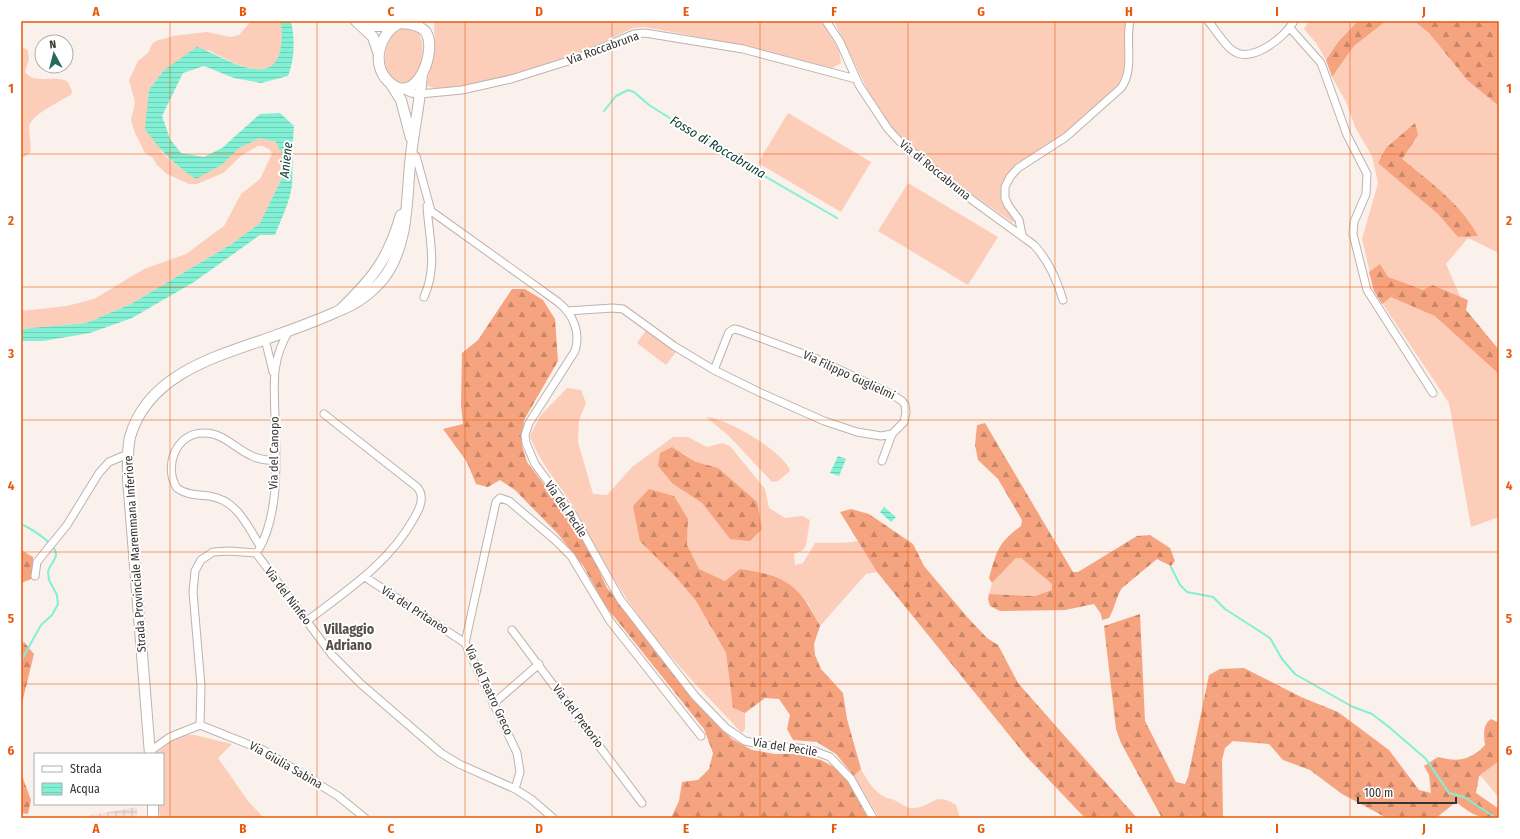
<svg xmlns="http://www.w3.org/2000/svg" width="1520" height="839" font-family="'Fira Sans Condensed',sans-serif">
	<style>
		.industrial { fill: url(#industrial-grid) }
		.grass { fill: #fccdb9; fill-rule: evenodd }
		.forest { fill: url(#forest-firs) }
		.water { fill: url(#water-rules) }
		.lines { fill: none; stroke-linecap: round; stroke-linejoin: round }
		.stream { stroke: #82f0d4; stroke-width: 2 }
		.street-casing { stroke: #bdb3af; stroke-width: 9 }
		.secondary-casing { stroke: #bdb3af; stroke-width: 12 }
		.street { stroke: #fff; stroke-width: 7 }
		.secondary { stroke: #fff; stroke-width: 10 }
		.grid { fill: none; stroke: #e8590c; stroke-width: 1; stroke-opacity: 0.55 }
		.labels { text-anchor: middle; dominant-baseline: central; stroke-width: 4; stroke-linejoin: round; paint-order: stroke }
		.street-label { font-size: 12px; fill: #383432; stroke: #fff }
		.water-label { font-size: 13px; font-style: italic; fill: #0d4035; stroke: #fff }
		.quarter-label { font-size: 14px; font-weight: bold; fill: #564e4b; stroke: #fff }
		.neatline { fill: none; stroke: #e8590c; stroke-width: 1.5 }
		.grid-label { font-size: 13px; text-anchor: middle; font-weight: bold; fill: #e8590c }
	</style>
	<defs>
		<pattern id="industrial-grid" width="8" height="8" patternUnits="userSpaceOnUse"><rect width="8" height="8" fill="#f4e2dc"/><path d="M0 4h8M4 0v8" fill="none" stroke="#d2c2bd"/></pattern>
		<pattern id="forest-firs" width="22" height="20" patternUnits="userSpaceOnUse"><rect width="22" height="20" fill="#f6a380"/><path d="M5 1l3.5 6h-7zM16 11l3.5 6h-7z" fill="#c88669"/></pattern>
		<pattern id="water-rules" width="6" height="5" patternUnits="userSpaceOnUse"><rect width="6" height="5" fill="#82f0d4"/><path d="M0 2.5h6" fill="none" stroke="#71ceb6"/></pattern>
	</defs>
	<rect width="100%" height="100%" fill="#faf0ec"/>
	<!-- industrial -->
	<path class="industrial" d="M137 807V818H76Z"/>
	<!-- grass -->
	<path class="grass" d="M251 21H280C283 32 282 45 279 55 268 85 227 59 208 50L164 70 149 90 148 107 162 153 180 168 196 178 223 164 239 148 260 138 276 142 284 158 282 178 260 223 230 245 131 304 86 323 21 329V311L67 306 94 299 144 269 186 254 224 226 241 194 260 179 272 154 270 150 263 146H258L242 155 223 173 197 184H189L167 174 157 165 153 158 145 153 135 133 131 120 135 102 129 80 138 61 149 52 152 44 156 41 173 36 207 32 230 37 239 35Z
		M434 21H822L839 50 841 63 832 68 820 66 752 47 645 27 633 28 581 52 510 76 468 87 436 89 428 86 427 82 435 48Z
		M834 21H1126L1124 41 1125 75 1120 84 1064 134 1014 167 1005 177 1001 189 1002 197 1016 221 1012 222 952 180 893 130 875 105Z
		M1309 21H1358L1338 42 1326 60 1316 43 1304 29Z
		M1386 21H1414L1429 33 1468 81 1499 106V253L1468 238 1446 264 1466 310 1499 350V517L1471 527 1449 403 1374 291 1362 239 1378 183 1372 156 1356 129 1346 102 1332 77 1355 45Z
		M400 28 410 29 419 34C424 43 423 54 420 64 412 97 379 84 386 50 388 40 391 34 400 28Z
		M21 47 28 50 29 59 25 72C34 85 56 74 68 82L72 91 71 95C62 100 29 116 29 127 29 137 32 144 30 153L21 159Z
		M788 113 871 162 841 212 758 163Z
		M908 183 998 237 968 285 878 231Z
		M646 330 676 352 666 365 637 343Z
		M567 388 581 390 586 403 579 420 578 442 593 494 607 495 632 467 673 437H688L707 447 722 443 730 446 765 489 769 508 785 518 802 516 810 520 806 545 803 550 794 554 795 565 803 563 815 543C830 542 843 544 858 541L877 572 866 574 820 626 808 603 725 581 698 569 687 545 688 519 674 575 696 601 726 653 733 708 745 713V729L742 733C705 694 667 656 636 612 613 580 595 545 576 511 561 485 540 465 530 436L540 416ZM683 453 696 462 730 539 702 503 673 484Z
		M706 417C725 417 786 453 790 471L778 481 772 482 729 436Z
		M1016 558H1021L1052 584V590L1035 596 989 594 992 583Z
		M185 735H194L232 744 218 758 248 801 264 818H160L158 804H163V754H156L172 741Z
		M1499 761V798L1482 777 1479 776Z
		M861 769C867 780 874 792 885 797 888 799 893 799 896 801 902 804 907 809 913 808 934 807 933 791 956 805L960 818H879L854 776Z"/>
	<!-- forest -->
	<path class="forest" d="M1358 21H1386L1354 46 1332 77 1326 60 1338 42Z
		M1414 21H1499V106L1468 81 1429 33Z
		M1415 123 1418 135 1402 159C1430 182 1461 204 1478 236L1458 237 1438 214 1378 163 1386 148Z
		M1380 264 1388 277 1423 290 1432 285 1468 300 1466 310 1499 350V374L1435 316 1391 297 1382 304 1374 291 1369 272Z
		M512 289H525L543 300 555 319 558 361 524 420 522 446 527 462 573 523 594 559 607 588 706 713 732 739 752 750 775 754H797L821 760 834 767 844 774 868 818H671L679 801 682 782 698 780 709 769 713 753 704 729 604 604 584 567 558 534 515 490 500 480 488 487 476 484 467 462 443 429 463 424 461 405 462 353 478 340Z
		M985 423 1073 572H1078L1137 536 1150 535 1170 548 1175 561 1171 566 1157 559 1122 588C1116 597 1115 608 1109 618L1102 620 1101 614 1094 604 1065 610 1000 611 990 606 988 599 989 594 1035 596 1052 590V584L1021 558H1016L992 583 989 578C997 551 997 544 1021 526L1022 520 998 479 978 460 975 445 977 425Z
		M672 447 696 462 718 468 757 502 762 529 750 541 730 539 702 503 673 484 658 466 660 453Z
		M649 489 674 496 688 519 687 545 699 569 725 581 740 569C787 576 798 584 820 626L814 644 815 655 821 669 843 693 847 719 861 769 854 776 836 754 817 742 793 740 787 729 790 715 779 699 765 698 745 713 733 708 726 653 696 601 674 575 640 541 633 506Z
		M851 509 869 514 913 544 924 566 968 618 987 638 998 645 1018 683 1137 818H1085L1026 756 877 572 840 512Z
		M21 550 33 557 34 578 21 583Z
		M1140 614 1145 721 1176 782 1185 784 1188 777 1209 675 1220 669 1244 668 1301 697 1338 712 1389 750 1419 790 1431 793 1429 775 1424 766 1438 757C1458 762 1470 761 1485 745 1484 736 1482 725 1491 719L1499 723V761L1479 776 1476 793 1499 809V818C1477 818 1473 815 1456 802L1436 818H1387L1342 794 1310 770 1283 760 1269 744 1233 741 1225 748 1222 760 1223 818H1162L1121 743 1116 729 1104 626Z
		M24 642 34 654 21 707V644Z
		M21 773 31 800 28 814 21 813Z"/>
	<!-- water -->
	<path class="water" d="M280 21H291C295 40 295 58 288 76L261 83 234 78 204 66 183 73 162 116 170 139 181 153 204 157 222 148 260 114 280 113 294 126C292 146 293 165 292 185 290 202 281 219 275 235H260L194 282 132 318 90 333 43 341H21V329L86 323 131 304 230 245 260 223 282 178 284 158 276 142 260 138 239 148 223 164 196 179C172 163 162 152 145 129L149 90 164 70 197 47C219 54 267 88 279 55 282 44 283 32 280 21Z
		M838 456 846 459 839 476 830 473Z
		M884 507 896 517 891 522 880 512Z"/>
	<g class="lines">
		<!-- stream -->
		<path class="stream" d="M604 111 616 96 628 90 634 92 649 105 735 159 837 218
			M21 524C30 528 57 544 56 555 55 561 49 566 48 572L49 580 57 595 58 604 52 615 41 625 21 661
			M1171 567 1180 585 1187 592 1213 597 1225 609 1270 638 1282 659 1295 674 1351 706 1372 714 1389 727 1426 759 1449 793 1464 797 1496 818"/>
		<defs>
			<path id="street" d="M826 21 840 42 859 85 888 129 900 142 968 197 1034 245C1049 261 1057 280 1063 300
				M1208 21C1215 29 1224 44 1232 50 1251 65 1285 37 1294 21
				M1290 28 1321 63 1347 135 1367 174 1366 194 1354 222 1353 234 1367 290 1433 393
				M401 88 411 93 420 94 462 90 511 79 578 58 634 34 645 33 743 49 856 79
				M411 155 416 156 431 211 558 302C573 314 581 332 575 351L529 423 525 435 526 443 535 464 573 515 620 599 695 696 726 728 745 741 764 745 809 749 830 757 851 779 873 818
				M1022 235 1019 220 1008 205 1005 198V187L1010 177 1018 168 1066 137 1121 88C1135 69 1125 43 1130 21
				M424 297C438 265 429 239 427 206
				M567 311 613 308 623 309 674 346 714 370 761 393 824 421 857 432 881 436 892 434 904 422 906 412 905 405 902 401 893 395 817 359 739 330 734 329 729 332 714 370
				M265 339 273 372
				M882 461 892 434
				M260 546C247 525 237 500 209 496 199 495 186 495 177 488 163 467 176 433 203 433 223 432 235 449 252 456 260 460 268 460 276 461
				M259 549C280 512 276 458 275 417 274 384 271 360 289 331
				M35 576 37 562 67 525 99 473 109 462 128 454
				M365 577 465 643
				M307 621C346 591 388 564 413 520 419 510 426 497 417 487L324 414
				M512 630 642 803
				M493 704 539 664
				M200 725 201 686 193 592 195 571 201 560 213 552 229 551 256 553 332 655 361 684 441 753 459 764 515 789 531 799 553 818
				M200 725 263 750 338 796 365 818
				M149 752 170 737 200 725
				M515 789 520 772 517 753 465 643 496 502 500 498 509 501 555 540 571 556 610 621 701 736"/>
			<path id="secondary" d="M356 21 373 37 378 52
				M361 21 375 26H394
				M399 23C408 23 418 24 425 31 439 48 416 110 388 81 371 64 379 34 399 23Z
				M391 84 401 100 411 138
				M342 308C374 277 388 259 401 215
				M150 754 128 479C128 466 127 450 130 437 147 377 210 358 263 340 288 331 312 323 336 312 357 304 373 293 386 275 410 240 406 195 411 155 414 128 420 102 422 74
				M153 804V818"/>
		</defs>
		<!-- street casing -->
		<use href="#street" class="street-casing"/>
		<!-- secondary casing -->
		<use href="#secondary" class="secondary-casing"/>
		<!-- street -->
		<use href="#street" class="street"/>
		<!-- secondary -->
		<use href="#secondary" class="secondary"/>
	</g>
	<!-- grid -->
	<path class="grid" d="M170 21V818M317 21V818M465 21V818M612 21V818M760 21V818M908 21V818M1055 21V818M1203 21V818M1350 21V818M21 154H1499M21 287H1499M21 420H1499M21 552H1499M21 684H1499"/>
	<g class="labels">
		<!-- street labels -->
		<g class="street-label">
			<text transform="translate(603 48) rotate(-20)">Via Roccabruna</text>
			<text transform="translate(935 170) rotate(39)">Via di Roccabruna</text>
			<text transform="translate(849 375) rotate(25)">Via Filippo Guglielmi</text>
			<text transform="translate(274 453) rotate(-89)">Via del Canopo</text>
			<text transform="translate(566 509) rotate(56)">Via del Pecile</text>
			<text transform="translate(135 554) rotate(-94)">Strada Provinciale Maremmana Inferiore</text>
			<text transform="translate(288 596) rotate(53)">Via del Ninfeo</text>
			<text transform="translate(415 610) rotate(33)">Via del Pritaneo</text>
			<text transform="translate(489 690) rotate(65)">Via del Teatro Greco</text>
			<text transform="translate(578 716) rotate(53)">Via del Pretorio</text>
			<text transform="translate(785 747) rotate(9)">Via del Pecile</text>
			<text transform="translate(286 765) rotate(30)">Via Giulia Sabina</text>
		</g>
		<!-- water labels -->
		<g class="water-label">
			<text transform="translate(718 147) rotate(31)">Fosso di Roccabruna</text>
			<text transform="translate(286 160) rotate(-84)">Aniene</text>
		</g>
		<!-- quarter labels -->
		<g class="quarter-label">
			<text x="349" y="629">Villaggio<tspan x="349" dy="16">Adriano</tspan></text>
		</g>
	</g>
	<!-- border -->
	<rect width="1520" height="839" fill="none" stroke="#ffffff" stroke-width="44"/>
	<!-- legend -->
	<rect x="34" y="753" width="130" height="52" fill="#ffffff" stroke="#afaead"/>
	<rect x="42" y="766" width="20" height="6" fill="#ffffff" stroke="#afaead"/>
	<text x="70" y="773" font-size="12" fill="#383432">Strada</text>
	<rect x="42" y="783" width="20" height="12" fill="url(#water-rules)" stroke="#afaead"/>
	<text x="70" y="793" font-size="12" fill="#383432">Acqua</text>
	<!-- north arrow -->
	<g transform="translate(54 54) rotate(353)"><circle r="19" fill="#ffffff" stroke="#afaead"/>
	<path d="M0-3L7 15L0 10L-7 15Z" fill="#266859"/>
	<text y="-6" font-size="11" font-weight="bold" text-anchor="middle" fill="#383432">N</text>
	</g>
	<!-- scale -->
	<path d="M1358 797v6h98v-6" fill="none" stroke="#383432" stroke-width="2"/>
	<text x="1364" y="797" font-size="12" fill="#383432" stroke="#ffffff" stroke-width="3" paint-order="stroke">100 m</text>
	<rect x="22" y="22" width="1476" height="795" class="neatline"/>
	<g class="grid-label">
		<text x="96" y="16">A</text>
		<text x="243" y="16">B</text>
		<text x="391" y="16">C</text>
		<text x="539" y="16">D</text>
		<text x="686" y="16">E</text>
		<text x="834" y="16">F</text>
		<text x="981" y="16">G</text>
		<text x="1129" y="16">H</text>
		<text x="1277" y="16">I</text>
		<text x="1424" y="16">J</text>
		<text x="11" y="93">1</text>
		<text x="1509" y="93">1</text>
		<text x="11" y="225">2</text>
		<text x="1509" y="225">2</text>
		<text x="11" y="358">3</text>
		<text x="1509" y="358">3</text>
		<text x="11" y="490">4</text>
		<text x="1509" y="490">4</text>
		<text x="11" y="623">5</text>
		<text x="1509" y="623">5</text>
		<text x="11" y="755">6</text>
		<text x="1509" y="755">6</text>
		<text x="96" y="833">A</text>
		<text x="243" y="833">B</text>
		<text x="391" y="833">C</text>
		<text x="539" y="833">D</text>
		<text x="686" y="833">E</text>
		<text x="834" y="833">F</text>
		<text x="981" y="833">G</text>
		<text x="1129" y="833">H</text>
		<text x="1277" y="833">I</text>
		<text x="1424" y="833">J</text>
	</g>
</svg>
